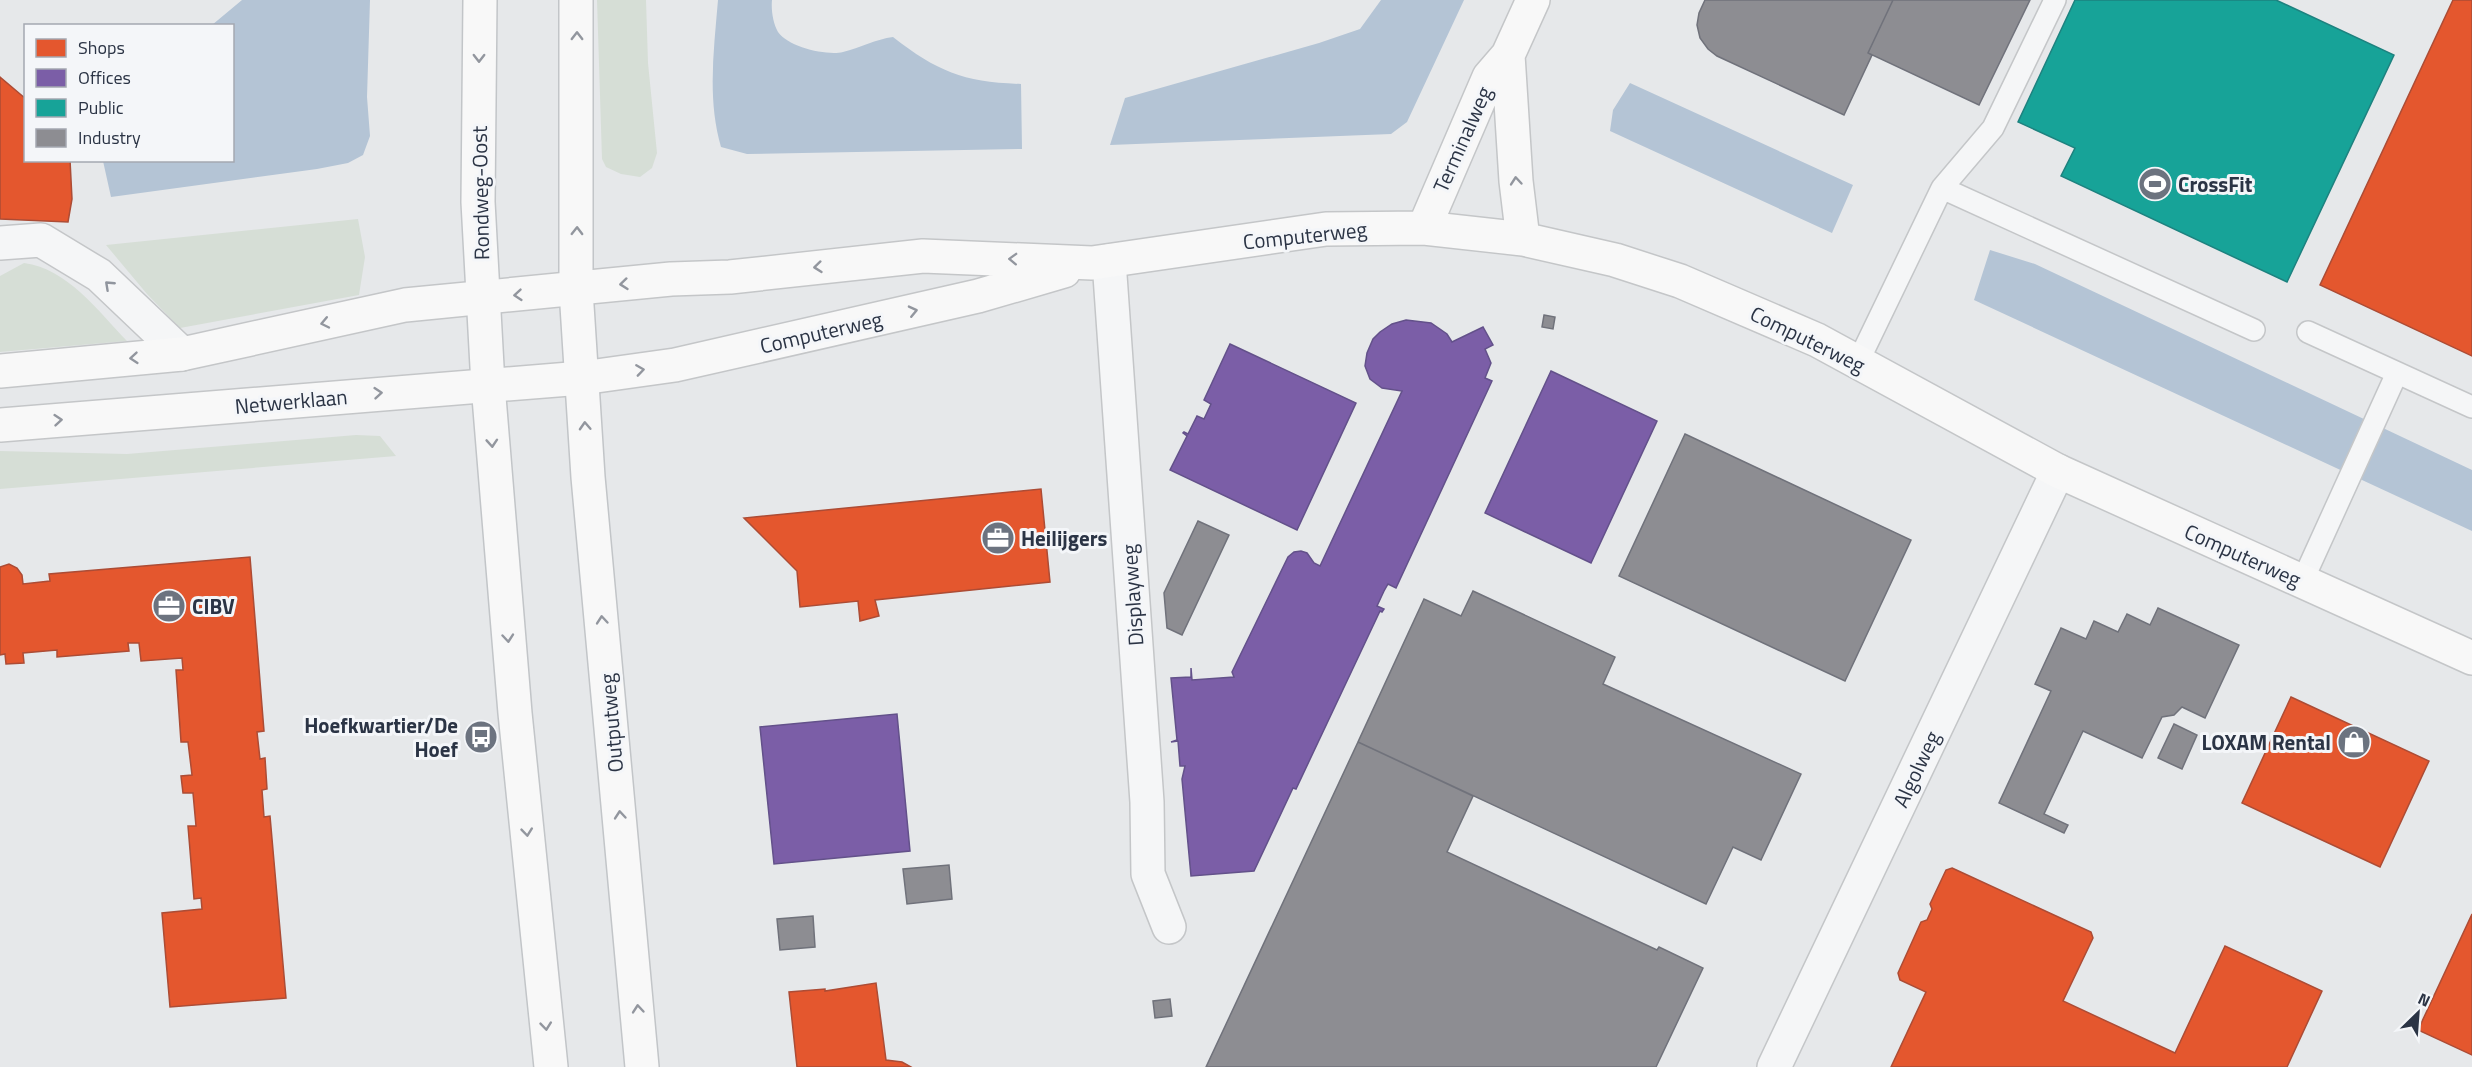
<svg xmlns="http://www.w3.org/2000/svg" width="2472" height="1067" font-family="'Titillium Web',sans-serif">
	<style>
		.green { fill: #d6ded6 }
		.water { fill: #b4c4d5 }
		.shops { fill: #e4572e; stroke: #ac4c35; stroke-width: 1.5 }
		.offices { fill: #7b5ea7; stroke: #63518a; stroke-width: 1.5 }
		.public { fill: #17a398; stroke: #1d827f; stroke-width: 1.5 }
		.industry { fill: #8d8d92; stroke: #70727b; stroke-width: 1.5 }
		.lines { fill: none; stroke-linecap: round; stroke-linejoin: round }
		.lane-casing { stroke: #c4c6c8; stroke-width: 24 }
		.street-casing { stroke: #c4c6c8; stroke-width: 36 }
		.secondary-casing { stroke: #c4c6c8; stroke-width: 36 }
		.primary-casing { stroke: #c2c5c8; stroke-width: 36 }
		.lane { stroke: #f5f6f7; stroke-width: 21 }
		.street { stroke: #f5f6f7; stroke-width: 33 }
		.secondary { stroke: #f8f8f8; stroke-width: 33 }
		.primary { stroke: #f8f8f8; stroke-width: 33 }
		.oneway { stroke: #92969e }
		.oneway2 { stroke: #90959e }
		.labels { text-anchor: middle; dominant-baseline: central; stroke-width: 6; stroke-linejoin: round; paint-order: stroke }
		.street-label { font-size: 21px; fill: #2b3445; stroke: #f4f6f9 }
		.poi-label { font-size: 21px; font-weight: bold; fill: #2b3445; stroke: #f4f6f9; text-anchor: start }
	</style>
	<rect width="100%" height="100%" fill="#e6e8ea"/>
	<!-- green -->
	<path class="green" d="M597 0H646L648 63 657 153 652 168 640 177 621 174 606 167 602 159Z
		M358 219 365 257 359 295 180 328 147 294 106 245Z
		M24 263C68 269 98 311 127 341L0 352V276Z
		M356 435 380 436 396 456 0 489V451L127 454Z"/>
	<!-- water -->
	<path class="water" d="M242 0H370L367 97 370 136 363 155 348 163 317 169 111 197 103 161 232 160V26L212 25Z
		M718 0H772C771 10 773 23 778 32 788 47 827 56 843 52 860 48 876 39 893 37 938 72 964 82 1021 84L1022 149 747 154 721 147C707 99 714 49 718 0Z
		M1381 0H1464L1407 122 1391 134 1110 145 1125 98 1319 43 1360 29Z
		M1630 83 1853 185 1832 233 1610 131 1613 110Z
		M1990 250 2035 264 2472 470V531L1974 300Z"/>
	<!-- shops -->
	<path class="shops" d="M2453 0H2472V356L2320 285Z
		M0 77 26 99V160H70L72 199 68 222 0 219Z
		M1041 489 1050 582 875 600 879 616 860 621 858 601 800 607 797 571 744 518Z
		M250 557 264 731 257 732 260 759 265 758 267 789 262 790 264 817 270 816 286 998 170 1007 162 913 202 909 201 898 194 899 188 826H196L193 793H183L181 776 192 775 188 742H181L176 670H183L182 658 141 661 139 643H128L129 651 57 657V650L23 653 24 663 6 664 5 654 0 655V567L9 564 17 568 22 575 23 584 50 581 49 574Z
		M2291 697 2429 761 2380 867 2242 803Z
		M1952 868 2091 932 2093 938 2063 1001 2175 1053 2225 946 2322 991 2287 1067H1891L1926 992 1900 980 1898 973 1921 922 1927 920 1932 909 1930 904 1946 870Z
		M2472 914V1055L2418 1030Z
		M876 983 886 1060 902 1062 911 1067H797L789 992 825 989V991Z"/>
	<!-- offices -->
	<path class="offices" d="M1406 320 1431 323 1447 334 1452 342 1483 327 1493 345 1485 349 1491 363 1485 378 1492 381 1396 588 1388 584 1384 591 1377 606 1384 609 1382 612 1380 611 1296 789 1293 788 1254 871 1191 876 1182 779 1185 766H1180L1178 741 1171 742 1177 740 1171 678 1191 677V668L1192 680 1234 677 1232 672 1288 557 1294 552 1301 551 1307 553 1314 563 1320 566 1402 391 1382 388 1370 379 1365 366 1367 353 1373 339 1380 332 1392 324Z
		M1230 344 1356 403 1297 530 1170 470 1187 436 1183 433 1184 432 1188 434 1197 416 1204 419 1211 404 1204 400Z
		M1551 371 1657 421 1591 563 1485 513Z
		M897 714 910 851 774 864 760 727Z"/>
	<!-- public -->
	<path class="public" d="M2075 0H2276L2394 55 2287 282 2061 176 2075 148 2018 122Z"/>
	<!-- industry -->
	<path class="industry" d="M1705 0H1893L1868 53 1872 55 1844 115 1717 56 1708 49 1700 38 1697 25 1699 13Z
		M1893 0H2030L1979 105 1868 53Z
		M1544 315 1555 317 1553 329 1542 327Z
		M1685 434 1911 540 1845 681 1619 576Z
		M1198 521 1229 535 1182 635 1167 628 1164 593Z
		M1473 591 1615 657 1603 684 1801 774 1761 860 1733 847 1706 904 1358 742 1424 599 1461 616Z
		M2158 608 2239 645 2205 718 2182 707 2174 715 2162 717 2142 758 2083 731 2044 814 2068 825 2064 833 1999 803 2051 691 2035 684 2061 628 2086 639 2094 621 2118 632 2127 614 2150 625Z
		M2174 724 2197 735 2182 769 2158 758Z
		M1358 742 1473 796 1447 852 1657 950 1659 947 1703 968 1656 1067H1206Z
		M949 865 952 899 907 904 903 869Z
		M813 916 815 947 780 950 777 919Z
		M1170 999 1172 1016 1155 1018 1153 1001Z"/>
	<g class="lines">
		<defs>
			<path id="lane" d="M1942 188 1993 128 2055 0
				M2308 332 2472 407
				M1858 362 1942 188 2254 330
				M2302 582 2397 373"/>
			<path id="street" d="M0 243 41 240 99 275 182 354
				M1109 261 1147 802 1148 874 1169 927
				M1774 1067 2058 471"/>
			<path id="secondary" d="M1508 55 1516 181 1523 239
				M1424 228 1489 77 1508 55 1533 0
				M0 371 182 354 405 305 671 279 730 277 923 256 1092 263 1326 229 1424 228 1523 239 1615 260 1680 281 1817 340 2058 471 2472 658
				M0 425 582 378 675 365 978 296 1064 271"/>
			<path id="primary" d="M480 0 478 202 488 385 515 713 551 1067
				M576 0V290L588 477 642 1067"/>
		</defs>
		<!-- lane casing -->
		<use href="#lane" class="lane-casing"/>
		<!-- street casing -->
		<use href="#street" class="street-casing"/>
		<!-- secondary casing -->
		<use href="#secondary" class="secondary-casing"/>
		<!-- primary casing -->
		<use href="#primary" class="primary-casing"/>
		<!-- lane -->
		<use href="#lane" class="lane"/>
		<!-- street -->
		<use href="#street" class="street"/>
		<!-- secondary -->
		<use href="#secondary" class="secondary"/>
		<!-- primary -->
		<use href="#primary" class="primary"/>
	</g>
	<!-- one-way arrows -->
	<defs><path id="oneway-chevron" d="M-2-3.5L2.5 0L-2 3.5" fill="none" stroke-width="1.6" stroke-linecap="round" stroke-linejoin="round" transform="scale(1.5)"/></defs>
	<g class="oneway">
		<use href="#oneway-chevron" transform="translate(577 36) rotate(-90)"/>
		<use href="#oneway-chevron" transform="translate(479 58) rotate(90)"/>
		<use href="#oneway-chevron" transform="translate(1516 181) rotate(-95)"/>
		<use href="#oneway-chevron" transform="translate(577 231) rotate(-89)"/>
		<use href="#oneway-chevron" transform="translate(1013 259) rotate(-178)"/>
		<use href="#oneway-chevron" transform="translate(818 267) rotate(174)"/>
		<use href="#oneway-chevron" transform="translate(624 284) rotate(174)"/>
		<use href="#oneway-chevron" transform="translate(518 295) rotate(175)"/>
		<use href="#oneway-chevron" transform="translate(913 311) rotate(-13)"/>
		<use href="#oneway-chevron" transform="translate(325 323) rotate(168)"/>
		<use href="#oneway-chevron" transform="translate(134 358) rotate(175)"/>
		<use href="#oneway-chevron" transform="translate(640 370) rotate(-8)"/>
		<use href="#oneway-chevron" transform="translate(378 393) rotate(-5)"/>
		<use href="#oneway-chevron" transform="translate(58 420) rotate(-5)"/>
		<use href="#oneway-chevron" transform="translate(585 426) rotate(-93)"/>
		<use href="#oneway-chevron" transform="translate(492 443) rotate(86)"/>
		<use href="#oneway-chevron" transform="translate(602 620) rotate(-95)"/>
		<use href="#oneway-chevron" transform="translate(508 638) rotate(85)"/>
		<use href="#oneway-chevron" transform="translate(620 815) rotate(-95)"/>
		<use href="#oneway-chevron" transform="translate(527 832) rotate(84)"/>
		<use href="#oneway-chevron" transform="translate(638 1009) rotate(-95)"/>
		<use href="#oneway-chevron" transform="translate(546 1026) rotate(84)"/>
	</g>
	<use class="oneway2" href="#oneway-chevron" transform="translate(109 285) rotate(-137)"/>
	<!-- icons -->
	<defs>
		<symbol id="stadium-disc" viewBox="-11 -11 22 22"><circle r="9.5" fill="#6c737f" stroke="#f4f6f9"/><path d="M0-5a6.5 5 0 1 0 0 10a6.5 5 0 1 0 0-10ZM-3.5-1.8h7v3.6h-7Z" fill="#fff"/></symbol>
		<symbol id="office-disc" viewBox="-11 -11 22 22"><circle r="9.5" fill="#6c737f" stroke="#f4f6f9"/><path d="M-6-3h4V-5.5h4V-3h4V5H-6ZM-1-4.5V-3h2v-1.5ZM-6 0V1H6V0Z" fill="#fff"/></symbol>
		<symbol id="bus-disc" viewBox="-11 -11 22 22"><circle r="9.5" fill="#6c737f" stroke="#f4f6f9"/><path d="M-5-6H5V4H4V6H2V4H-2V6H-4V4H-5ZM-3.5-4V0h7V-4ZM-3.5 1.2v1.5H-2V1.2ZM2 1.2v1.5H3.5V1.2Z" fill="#fff"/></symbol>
		<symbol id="shop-disc" viewBox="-11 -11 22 22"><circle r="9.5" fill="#6c737f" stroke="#f4f6f9"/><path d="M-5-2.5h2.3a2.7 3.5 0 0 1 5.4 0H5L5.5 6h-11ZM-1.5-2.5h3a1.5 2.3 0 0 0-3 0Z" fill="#fff"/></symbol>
	</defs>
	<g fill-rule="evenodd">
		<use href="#stadium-disc" x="2136" y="165" width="38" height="38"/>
		<use href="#office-disc" x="979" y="519" width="38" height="38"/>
		<use href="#office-disc" x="150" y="587" width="38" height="38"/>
		<use href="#bus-disc" x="462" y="718" width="38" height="38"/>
		<use href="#shop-disc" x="2335" y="723" width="38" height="38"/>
	</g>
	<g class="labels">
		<!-- street labels -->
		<g class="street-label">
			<text transform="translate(1462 139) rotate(-66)">Terminalweg</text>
			<text transform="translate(480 193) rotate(-91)">Rondweg-Oost</text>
			<text transform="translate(1305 235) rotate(-6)">Computerweg</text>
			<text transform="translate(821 332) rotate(-13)">Computerweg</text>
			<text transform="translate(1808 339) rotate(26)">Computerweg</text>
			<text transform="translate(291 401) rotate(-5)">Netwerklaan</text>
			<text transform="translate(2243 555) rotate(24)">Computerweg</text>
			<text transform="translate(1132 595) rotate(-94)">Displayweg</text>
			<text transform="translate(611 723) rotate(-95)">Outputweg</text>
			<text transform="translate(1916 769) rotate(-65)">Algolweg</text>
		</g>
		<!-- poi labels -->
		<g class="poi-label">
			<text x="2178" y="184">CrossFit</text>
			<text x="1021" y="538">Heilijgers</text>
			<text x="192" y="606">CIBV</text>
			<text x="458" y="725" text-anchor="end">Hoefkwartier/De<tspan x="458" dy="24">Hoef</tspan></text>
			<text x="2331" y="742" text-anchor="end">LOXAM Rental</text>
		</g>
	</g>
	<!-- legend -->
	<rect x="24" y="24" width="210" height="138" fill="#f4f6f9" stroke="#a4a8b1" stroke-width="1.5"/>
	<rect x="36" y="39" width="30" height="18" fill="#e4572e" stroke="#a4a8b1" stroke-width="1.5"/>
	<text x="78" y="54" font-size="18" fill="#2b3445">Shops</text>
	<rect x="36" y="69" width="30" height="18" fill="#7b5ea7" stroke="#a4a8b1" stroke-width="1.5"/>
	<text x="78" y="84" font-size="18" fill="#2b3445">Offices</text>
	<rect x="36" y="99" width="30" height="18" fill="#17a398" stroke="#a4a8b1" stroke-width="1.5"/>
	<text x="78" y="114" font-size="18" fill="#2b3445">Public</text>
	<rect x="36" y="129" width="30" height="18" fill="#8d8d92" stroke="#a4a8b1" stroke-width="1.5"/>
	<text x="78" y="144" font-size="18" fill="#2b3445">Industry</text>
	<!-- north arrow -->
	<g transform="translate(2418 1013) rotate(25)" stroke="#f4f6f9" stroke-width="4.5" paint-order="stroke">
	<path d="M0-4.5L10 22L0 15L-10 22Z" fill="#2b3445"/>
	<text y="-9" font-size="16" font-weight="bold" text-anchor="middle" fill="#2b3445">N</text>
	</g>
</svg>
